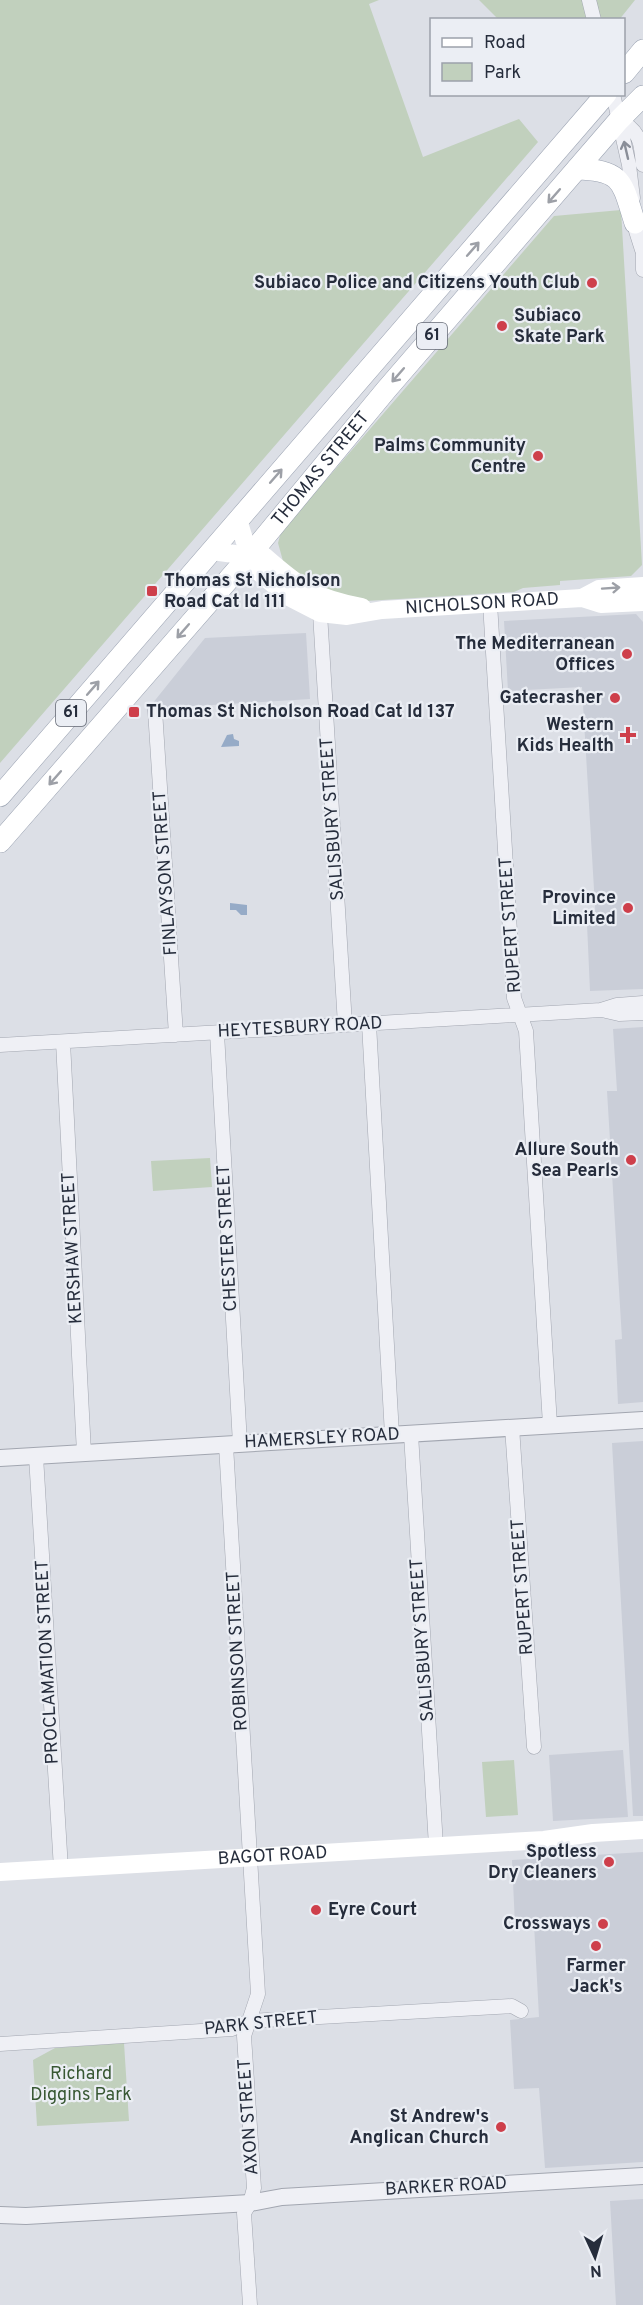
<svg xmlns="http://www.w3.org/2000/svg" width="643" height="2305" font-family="Overpass,sans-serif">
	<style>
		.built { fill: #caced8 }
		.green { fill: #c1d0bd }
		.water { fill: #96abc7 }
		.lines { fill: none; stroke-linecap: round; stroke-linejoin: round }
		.minor-casing { stroke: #a2a6b0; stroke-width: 15 }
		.tertiary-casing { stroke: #a2a6b0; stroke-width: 18 }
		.primary-casing { stroke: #9ba3b2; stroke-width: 22 }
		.minor { stroke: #eff0f5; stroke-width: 14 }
		.tertiary { stroke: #eff0f5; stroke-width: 16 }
		.secondary { stroke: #fff; stroke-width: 18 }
		.primary { stroke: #fff; stroke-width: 21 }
		.oneway { stroke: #8a8e98 }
		.oneway2 { stroke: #9da0a7 }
		.poi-dot { fill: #ce3f4b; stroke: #ebeef4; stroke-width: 2 }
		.labels { text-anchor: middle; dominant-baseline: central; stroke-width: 4.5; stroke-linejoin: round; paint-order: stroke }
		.shield { fill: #ebeef4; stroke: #616773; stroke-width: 1.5 }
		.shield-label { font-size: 16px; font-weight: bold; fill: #262d3c }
		.poi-label { font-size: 18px; font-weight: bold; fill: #262d3c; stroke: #ebeef4; text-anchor: end }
		.street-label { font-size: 18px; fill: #262d3c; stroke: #ebeef4 }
		.park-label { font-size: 18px; fill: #385833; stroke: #ebeef4 }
	</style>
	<rect width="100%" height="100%" fill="#dcdfe6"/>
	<!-- built -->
	<path class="built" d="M636 614 643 622V989L590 991 587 924 596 923 582 687 508 691 504 621Z
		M306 633 310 699 148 709 205 638Z
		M643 1027V1402L618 1404 615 1340 622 1339 607 1091H617L613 1029Z
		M643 1441V1816H633L612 1443Z
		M623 1750 628 1817 553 1821 549 1755Z
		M643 1852V2162L545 2168 539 2088 514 2089 510 2020 539 2017 534 1924 515 1925 512 1860Z
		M643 2199V2305H616L610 2201Z"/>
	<!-- green -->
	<path class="green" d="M0 0H379L369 4 423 157 519 119 538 142 0 763Z
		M479 0H635L619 20 498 19Z
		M621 210 642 565 631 576 560 581V585L523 588 514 592 366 601 313 587 283 561 278 543 281 532 554 216Z
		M210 1158 212 1187 153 1191 151 1161Z
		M514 1760 518 1815 486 1817 482 1762Z
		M124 2043 129 2121 37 2126 33 2060 55 2048Z"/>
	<!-- water -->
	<path class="water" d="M233 734 234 739 239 741V746L221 747 227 735Z
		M230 903 247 905V915H241L236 910H230Z"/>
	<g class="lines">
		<defs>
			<path id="minor" d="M589 0 594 20
				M613 94 629 165 633 198
				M619 120C640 131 641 142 643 165
				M634 217 636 231 642 250
				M643 245V270
				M490 603 514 998 526 1031 550 1425
				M320 613 345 1025
				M155 710 176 1035
				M606 1011 619 1014 643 1013
				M369 1024 392 1435
				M217 1033 240 1444
				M63 1042 84 1453
				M0 1045 601 1010 617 1005 643 1003
				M512 1427 534 1747
				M411 1434 436 1846
				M226 1445 258 1994 244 2036 254 2188 250 2203 244 2213 250 2305
				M36 1456 61 1869
				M0 2044 232 2029 249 2021 512 2006 521 2011"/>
			<path id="tertiary" d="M0 1458 643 1420
				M0 2215 26 2216 250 2203 282 2197 643 2176"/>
			<g id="primary">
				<path d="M624 73 643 50"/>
				<path d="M577 169C624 170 622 183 635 223"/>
				<path d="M0 796 606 94"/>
				<path id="s3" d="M0 842 249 556 386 390 619 120 643 96"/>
			</g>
		</defs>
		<!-- minor casing -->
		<use href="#minor" class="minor-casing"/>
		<!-- tertiary casing -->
		<use href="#tertiary" class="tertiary-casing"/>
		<!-- primary casing -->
		<use href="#primary" class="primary-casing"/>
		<!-- minor -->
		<use href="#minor" class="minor"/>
		<!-- tertiary -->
		<use href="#tertiary" class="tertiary"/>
		<!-- secondary -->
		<g class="secondary">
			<path id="s1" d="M238 520 253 567 287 596 320 613 347 616 382 610 582 598 601 604 643 602"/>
			<path d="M212 551 249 556 263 555C298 586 315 599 362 607"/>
			<path d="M582 598 599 589 643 586"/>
			<path id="s2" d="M0 1872 544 1840 593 1833 643 1830"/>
		</g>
		<!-- primary -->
		<use href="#primary" class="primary"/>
	</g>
	<!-- one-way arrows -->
	<defs><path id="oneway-shaft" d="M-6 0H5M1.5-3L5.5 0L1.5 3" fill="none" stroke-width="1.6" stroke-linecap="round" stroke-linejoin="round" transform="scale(1.5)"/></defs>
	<use class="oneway" href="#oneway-shaft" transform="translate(626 150) rotate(-103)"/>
	<g class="oneway2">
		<use href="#oneway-shaft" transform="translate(554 196) rotate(131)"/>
		<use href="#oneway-shaft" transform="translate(473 249) rotate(-49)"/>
		<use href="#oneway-shaft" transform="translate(398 375) rotate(131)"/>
		<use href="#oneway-shaft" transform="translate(276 476) rotate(-49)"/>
		<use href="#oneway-shaft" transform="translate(611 588) rotate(-4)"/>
		<use href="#oneway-shaft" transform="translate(183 631) rotate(131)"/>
		<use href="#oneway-shaft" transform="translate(93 688) rotate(-49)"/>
		<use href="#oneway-shaft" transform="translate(55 778) rotate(131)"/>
	</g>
	<!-- markers -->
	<g class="poi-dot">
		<circle cx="592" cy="283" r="6"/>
		<circle cx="502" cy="326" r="6"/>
		<circle cx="538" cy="456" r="6"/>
		<rect x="146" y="585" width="12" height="12" rx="3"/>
		<circle cx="627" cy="654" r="6"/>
		<circle cx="615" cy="698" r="6"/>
		<rect x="128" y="706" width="12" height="12" rx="3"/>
		<path d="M625 726h6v6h6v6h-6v6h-6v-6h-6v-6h6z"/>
		<circle cx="628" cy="908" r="6"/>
		<circle cx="631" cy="1160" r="6"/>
		<circle cx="609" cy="1862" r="6"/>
		<circle cx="316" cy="1910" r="6"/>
		<circle cx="603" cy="1924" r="6"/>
		<circle cx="596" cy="1946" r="6"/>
		<circle cx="501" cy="2127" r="6"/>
	</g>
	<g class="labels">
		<!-- shield labels -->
		<g class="shield">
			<rect x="417" y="323" width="30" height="26" rx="4.5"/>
			<rect x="56" y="700" width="30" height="26" rx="4.5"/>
		</g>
		<g class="shield-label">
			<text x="432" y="336">61</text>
			<text x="71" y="713">61</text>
		</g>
		<!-- poi labels -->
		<g class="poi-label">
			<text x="580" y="283">Subiaco Police and Citizens Youth Club</text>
			<text x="514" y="316" text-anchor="start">Subiaco<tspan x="514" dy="21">Skate Park</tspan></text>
			<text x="526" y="446">Palms Community<tspan x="526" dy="21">Centre</tspan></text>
			<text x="164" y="581" text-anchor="start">Thomas St Nicholson<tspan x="164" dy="21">Road Cat Id 111</tspan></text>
			<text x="615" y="644">The Mediterranean<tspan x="615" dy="21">Offices</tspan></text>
			<text x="603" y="698">Gatecrasher</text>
			<text x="146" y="712" text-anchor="start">Thomas St Nicholson Road Cat Id 137</text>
			<text x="614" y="725">Western<tspan x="614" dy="21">Kids Health</tspan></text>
			<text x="616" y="898">Province<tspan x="616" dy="21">Limited</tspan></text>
			<text x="619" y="1150">Allure South<tspan x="619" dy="21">Sea Pearls</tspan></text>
			<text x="597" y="1852">Spotless<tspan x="597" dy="21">Dry Cleaners</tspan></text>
			<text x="328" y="1910" text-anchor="start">Eyre Court</text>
			<text x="591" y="1924">Crossways</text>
			<text x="596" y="1966" text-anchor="middle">Farmer<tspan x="596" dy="21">Jack's</tspan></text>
			<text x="489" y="2117">St Andrew's<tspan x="489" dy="21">Anglican Church</tspan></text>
		</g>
		<!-- street labels -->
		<g class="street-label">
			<text stroke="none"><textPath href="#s3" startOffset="492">THOMAS STREET</textPath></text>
			<text stroke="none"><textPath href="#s1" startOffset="294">NICHOLSON ROAD</textPath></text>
			<text transform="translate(333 819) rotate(-94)">SALISBURY STREET</text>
			<text transform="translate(166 873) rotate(-94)">FINLAYSON STREET</text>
			<text transform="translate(511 925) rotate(-94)">RUPERT STREET</text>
			<text transform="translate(300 1028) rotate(-3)">HEYTESBURY ROAD</text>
			<text transform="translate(228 1238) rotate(-93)">CHESTER STREET</text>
			<text transform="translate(73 1248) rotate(-93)">KERSHAW STREET</text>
			<text transform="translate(322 1439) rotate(-3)">HAMERSLEY ROAD</text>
			<text transform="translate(523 1587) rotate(-94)">RUPERT STREET</text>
			<text transform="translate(423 1640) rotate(-94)">SALISBURY STREET</text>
			<text transform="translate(238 1651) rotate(-93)">ROBINSON STREET</text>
			<text transform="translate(48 1662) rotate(-93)">PROCLAMATION STREET</text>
			<text stroke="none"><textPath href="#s2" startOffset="273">BAGOT ROAD</textPath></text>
			<text transform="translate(261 2024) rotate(-6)">PARK STREET</text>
			<text transform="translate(249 2117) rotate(-94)">AXON STREET</text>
			<text transform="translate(446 2187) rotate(-3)">BARKER ROAD</text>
		</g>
		<!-- park labels -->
		<g class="park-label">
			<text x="81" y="2074">Richard<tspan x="81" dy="21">Diggins Park</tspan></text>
		</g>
	</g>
	<!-- legend -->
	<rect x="430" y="18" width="195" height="78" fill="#ebeef4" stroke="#9ca1aa" stroke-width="1.5"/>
	<rect x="442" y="38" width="30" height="9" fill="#ffffff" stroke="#9ca1aa" stroke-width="1.5"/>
	<text x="484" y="48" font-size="18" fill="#262d3c">Road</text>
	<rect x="442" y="63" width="30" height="18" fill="#c1d0bd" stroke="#9ca1aa" stroke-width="1.5"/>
	<text x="484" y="78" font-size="18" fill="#262d3c">Park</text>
	<!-- north arrow -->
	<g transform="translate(595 2257) rotate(176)" stroke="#ebeef4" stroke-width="4.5" paint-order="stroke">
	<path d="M0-4.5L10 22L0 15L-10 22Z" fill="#262d3c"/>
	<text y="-9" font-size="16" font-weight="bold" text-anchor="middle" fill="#262d3c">N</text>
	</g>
</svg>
